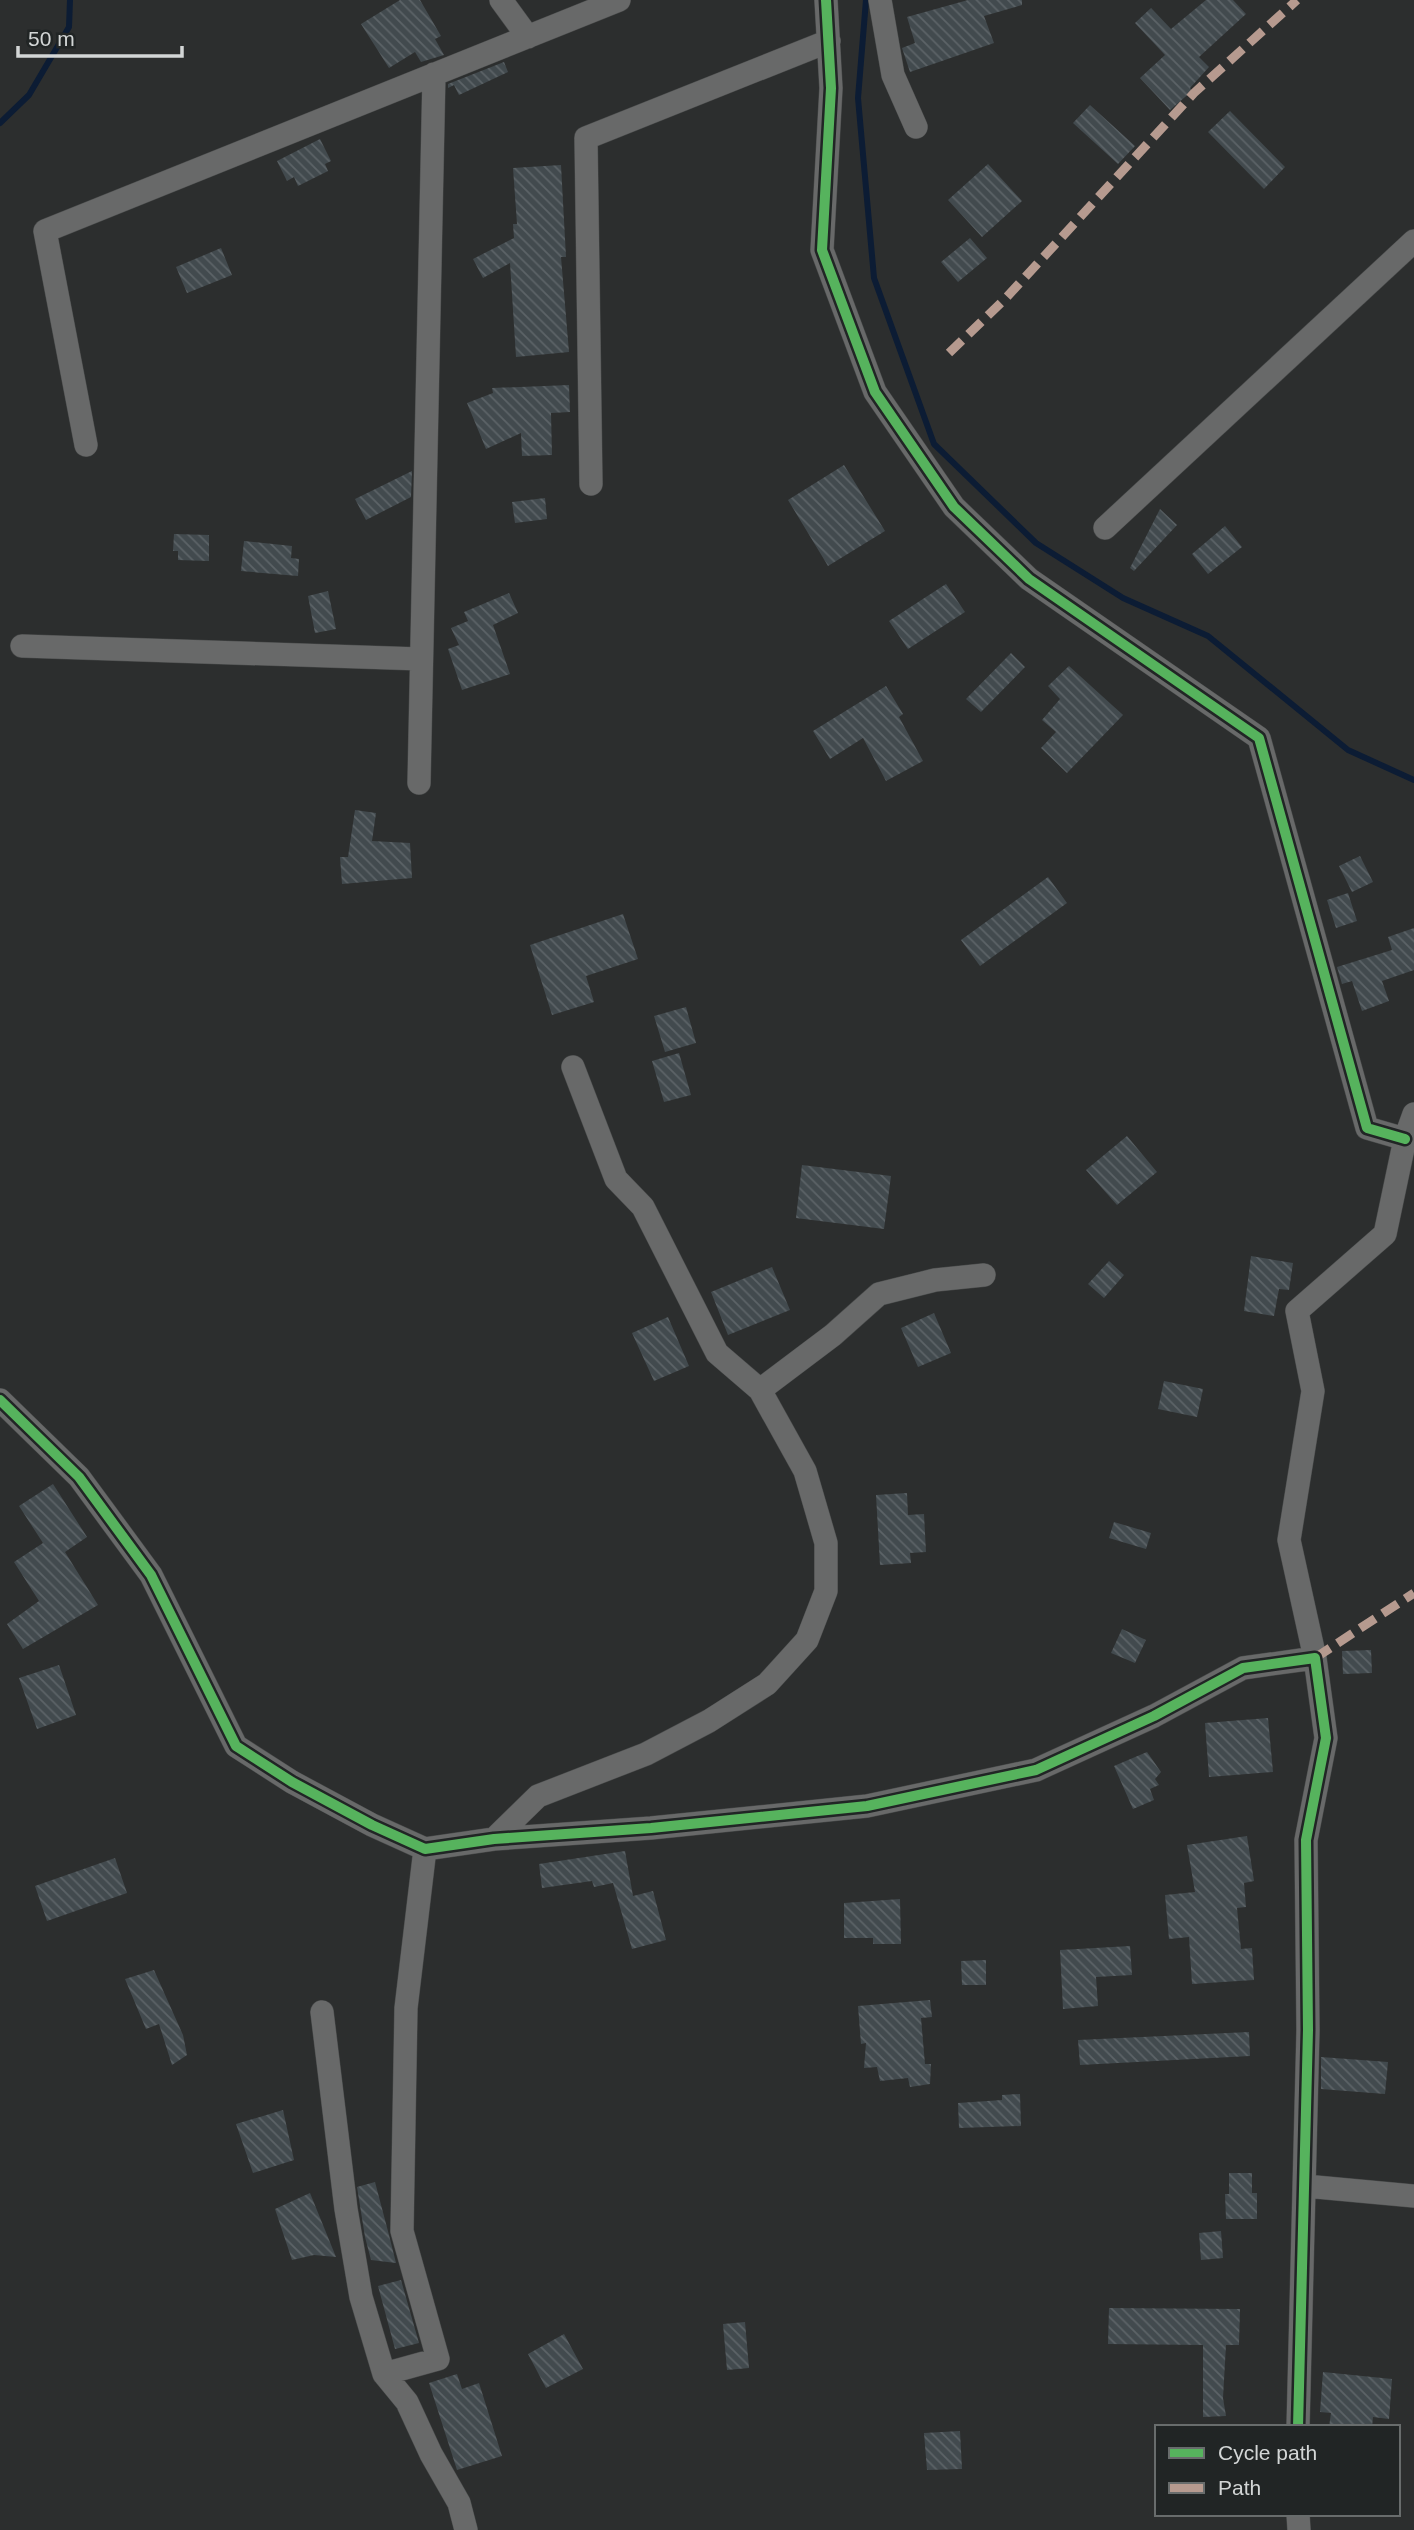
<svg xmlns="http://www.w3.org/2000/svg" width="1414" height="2530" font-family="Helvetica,sans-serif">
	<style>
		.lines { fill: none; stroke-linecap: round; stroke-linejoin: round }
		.stream { stroke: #0c1c34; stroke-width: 6 }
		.building { fill: url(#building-back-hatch) }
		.minor-casing { stroke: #474949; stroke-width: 24 }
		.minor { stroke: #686969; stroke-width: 23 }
		.quiet { stroke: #b69a8f; stroke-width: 9; stroke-dasharray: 18 9; stroke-linecap: butt }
		.cycleway-casing { stroke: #212525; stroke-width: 15 }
		.cycleway { stroke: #56b35d; stroke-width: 10 }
	</style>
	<defs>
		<pattern id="building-back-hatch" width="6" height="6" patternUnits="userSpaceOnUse" patternTransform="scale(1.75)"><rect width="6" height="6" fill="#424a4e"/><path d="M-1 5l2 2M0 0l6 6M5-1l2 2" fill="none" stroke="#5c6367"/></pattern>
	</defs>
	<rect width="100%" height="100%" fill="#2c2e2e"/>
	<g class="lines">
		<!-- stream -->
		<path class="stream" d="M866 0 858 98 874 278 934 444 1036 543 1123 598 1208 636 1348 750 1414 780
			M0 123 29 95 69 27 70 0"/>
	</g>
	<!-- building -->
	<path class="building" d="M400 0H420L441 36 435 39 444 55 421 62 415 52 389 68 361 24Z
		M968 0H1022V5L984 16 994 43 910 72 902 48 915 43 907 17Z
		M1206 0H1233L1246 14 1199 57 1209 67 1190 88 1192 91 1170 110 1140 78 1165 55 1135 23 1151 8 1171 29Z
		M504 62 508 72 459 95 454 85 448 88V84Z
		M1090 105 1135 146 1118 164 1073 123Z
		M1230 111 1285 167 1264 189 1208 132Z
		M320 139 331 161 325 164 328 171 298 186 294 177 287 181 277 161Z
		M988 164 1022 201 982 237 948 200Z
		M561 165 566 257H561L569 352 516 357 510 263 483 278 473 259 514 238 513 224H517L513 168Z
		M970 238 987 258 958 282 941 262Z
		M221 248 232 275 187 293 176 267Z
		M569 385 570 412 551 413 552 455 522 456 521 433 486 449 467 403 493 393 492 388Z
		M844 465 885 531 828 566 788 500Z
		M412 471 411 497 366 520 355 499Z
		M545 498 547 519 515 523 512 502Z
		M1160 509 1177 525 1134 571 1130 568Z
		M1225 526 1242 547 1208 574 1192 554Z
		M174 534 209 535V561L178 560V551H173Z
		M244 541 292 546 291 558 299 559 298 576 241 571Z
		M946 584 965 612 908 649 889 621Z
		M328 591 336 629 315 633 308 596Z
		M509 593 518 613 493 625 510 674 462 690 448 649 459 645 451 628 468 621 464 612Z
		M1011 653 1025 667 981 712 966 699Z
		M1069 666 1123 715 1067 773 1041 748 1056 732 1042 720 1060 699 1048 686Z
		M886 686 903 714 899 717 923 761 886 781 863 738 830 759 813 731Z
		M355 810 376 813 372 841 410 843 412 878 342 884 340 857H348Z
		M1360 856 1373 882 1352 892 1339 866Z
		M1048 877 1067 903 980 966 961 940Z
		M1348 893 1357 921 1336 928 1327 900Z
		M623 914 638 959 586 976 594 1002 552 1015 530 945Z
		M1414 928V970L1382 981 1389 1001 1362 1011 1352 981 1342 984 1337 967 1392 950 1388 937Z
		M686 1007 696 1043 665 1052 654 1016Z
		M679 1053 691 1095 664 1102 652 1061Z
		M1127 1136 1157 1172 1117 1205 1086 1170Z
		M802 1165 891 1176 884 1229 796 1218Z
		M1251 1256 1293 1263 1289 1290 1279 1289 1274 1316 1244 1311Z
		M1109 1261 1124 1275 1104 1298 1088 1284Z
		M772 1267 790 1310 728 1335 711 1292Z
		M934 1313 951 1353 918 1367 901 1328Z
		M668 1317 689 1366 654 1381 632 1333Z
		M1164 1381 1203 1389 1197 1417 1158 1409Z
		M53 1484 87 1537 65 1552 98 1605 23 1649 7 1624 39 1601 14 1562 43 1543 19 1506Z
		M907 1493 908 1515 924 1514 926 1552 910 1553 911 1563 880 1565 876 1495Z
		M1114 1522 1151 1533 1146 1549 1109 1538Z
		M1122 1629 1146 1640 1135 1663 1111 1653Z
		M1371 1650 1372 1673 1343 1674 1342 1651Z
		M59 1665 76 1715 37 1729 19 1678Z
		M1268 1718 1273 1772 1209 1777 1205 1723Z
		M1147 1752 1161 1772 1155 1779 1159 1785 1150 1789 1154 1800 1133 1809 1114 1766Z
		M1247 1836 1254 1881 1244 1883 1246 1907 1237 1908 1241 1949 1252 1948 1254 1980 1192 1984 1189 1937 1169 1939 1165 1895 1195 1892 1187 1845Z
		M625 1851 633 1896 653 1891 666 1940 632 1949 613 1883 594 1887 592 1881 542 1888 539 1864Z
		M115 1858 127 1893 47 1921 35 1886Z
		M900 1899 901 1944H873V1938H844V1903Z
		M1130 1946 1132 1975 1096 1977 1098 2006 1063 2009 1060 1950Z
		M986 1960V1985H962L961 1961Z
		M154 1970 183 2035 187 2055 172 2065 159 2024 146 2029 125 1979Z
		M930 2000 932 2017 921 2018 925 2064H931L930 2084 910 2087 908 2078 880 2081 877 2067 864 2068 866 2043 861 2044 858 2006Z
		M1249 2032 1250 2056 1080 2065 1078 2040Z
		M1321 2057 1388 2062 1385 2094 1321 2089Z
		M1020 2094 1021 2126 959 2128 958 2103 1002 2100V2095Z
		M283 2110 294 2160 253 2173 236 2124Z
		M1229 2173H1252V2193H1257V2219H1226L1225 2194H1229Z
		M375 2182 389 2235 396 2263 371 2260 365 2237 357 2187Z
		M310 2193 336 2257 314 2255 292 2260 275 2209Z
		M1221 2231 1223 2258 1201 2260 1199 2233Z
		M401 2280 419 2343 395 2349 378 2286Z
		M1109 2308 1240 2309 1239 2345H1226L1223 2398 1226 2416 1203 2417V2345L1108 2344Z
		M745 2322 749 2368 727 2370 723 2324Z
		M564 2334 583 2369 546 2388 528 2354Z
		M1323 2372 1392 2379 1389 2419 1373 2417 1372 2427H1329L1331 2413 1320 2412Z
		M457 2374 462 2389 479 2383 502 2456 457 2470 429 2383Z
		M960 2431 962 2469 927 2470 924 2433Z"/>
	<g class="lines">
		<defs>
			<path id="minor" d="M501 0 528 37
				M826 0 831 88 822 250 875 392 954 507 1029 579 1259 738 1367 1128 1405 1139
				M880 0 893 75 916 127
				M86 445 45 231 619 0
				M591 484 586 138 829 41
				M1105 528 1414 241
				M22 646 421 659
				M419 783 434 74
				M760 1390 833 1335 879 1294 935 1280 984 1275
				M0 1400 79 1477 151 1575 236 1746 292 1782 372 1825 425 1849 494 1839 651 1828 867 1806 1036 1770 1154 1716 1243 1668 1315 1658 1326 1738 1306 1840 1308 2030 1298 2427
				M1315 1658 1289 1540 1313 1391 1297 1311 1385 1234 1405 1139 1414 1114
				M494 1839 538 1796 646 1754 709 1721 767 1684 807 1640 826 1591V1543L805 1471 760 1390 717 1353 643 1207 616 1179 573 1067
				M322 2012 346 2209 361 2297 384 2374 407 2402 431 2454 459 2503 466 2530
				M1305 2186 1414 2196
				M384 2374 438 2359 402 2231 406 2008 425 1849
				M1298 2514 1299 2530"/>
		</defs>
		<!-- minor casing -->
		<use href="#minor" class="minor-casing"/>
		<!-- minor -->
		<use href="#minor" class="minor"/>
		<!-- quiet -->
		<path class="quiet" d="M949 353 1005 299 1194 93 1297 0
			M1315 1658 1414 1593"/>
		<defs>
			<path id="cycleway" d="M826 0 831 88 822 250 875 392 954 507 1029 579 1259 738 1367 1128 1405 1139
				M0 1400 79 1477 151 1575 236 1746 292 1782 372 1825 425 1849 494 1839 651 1828 867 1806 1036 1770 1154 1716 1243 1668 1315 1658 1326 1738 1306 1840 1308 2030 1298 2427"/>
		</defs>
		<!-- cycleway casing -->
		<use href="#cycleway" class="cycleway-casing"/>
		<!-- cycleway -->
		<use href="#cycleway" class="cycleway"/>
	</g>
	<!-- legend -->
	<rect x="1155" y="2425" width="245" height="91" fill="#212525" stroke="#686c6c" stroke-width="2"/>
	<rect x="1169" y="2448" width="35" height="10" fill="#56b35d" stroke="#686c6c" stroke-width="2"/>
	<text x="1218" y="2460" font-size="21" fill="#d3d6d6">Cycle path</text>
	<rect x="1169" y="2483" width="35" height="10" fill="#b69a8f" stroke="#686c6c" stroke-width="2"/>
	<text x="1218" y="2495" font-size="21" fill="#d3d6d6">Path</text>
	<!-- scale -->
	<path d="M18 46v10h164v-10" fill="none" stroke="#d3d6d6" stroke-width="3.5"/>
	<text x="28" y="46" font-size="21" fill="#d3d6d6" stroke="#212525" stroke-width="5" paint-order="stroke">50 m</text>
</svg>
